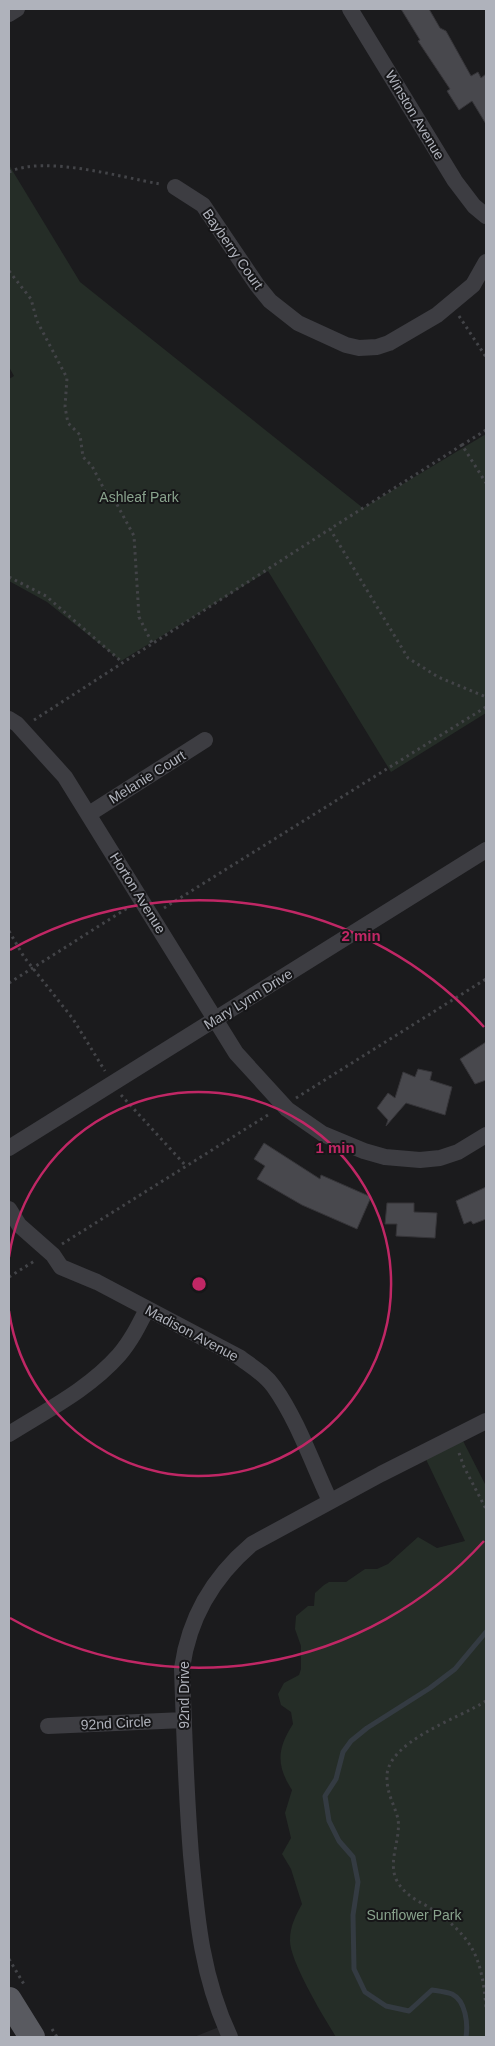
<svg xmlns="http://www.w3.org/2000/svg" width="495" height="2046" font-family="Helvetica,sans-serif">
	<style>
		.built { fill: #27272a }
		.green { fill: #252d27 }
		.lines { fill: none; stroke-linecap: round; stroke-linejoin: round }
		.stream { stroke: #343b42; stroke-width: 5 }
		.building { fill: #48484d; stroke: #363539 }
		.path { stroke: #434448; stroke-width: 3; stroke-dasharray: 2.5 4; stroke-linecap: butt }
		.street { stroke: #3d3d42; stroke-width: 16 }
		.primary { stroke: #595a60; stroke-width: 26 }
		.ring { fill: none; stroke: #c02765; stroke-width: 2.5 }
		.labels { text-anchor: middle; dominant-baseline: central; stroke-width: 4; stroke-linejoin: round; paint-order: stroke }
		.street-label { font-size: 14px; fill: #afb2bb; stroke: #161618 }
		.park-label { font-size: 14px; fill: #89a38d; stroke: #161618 }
		.centre { fill: #c02765; stroke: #161618; stroke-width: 2.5 }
		.ring-label { font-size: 15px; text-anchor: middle; font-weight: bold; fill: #c02765; stroke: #161618; stroke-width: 4; stroke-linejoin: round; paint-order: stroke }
	</style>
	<rect width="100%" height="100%" fill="#1b1b1d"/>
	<!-- built -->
	<path class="built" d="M224 2025 230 2037H194Z"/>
	<!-- green -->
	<path class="green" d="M9 165 80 282 363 508 486 434V713L391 772 268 571 121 661 47 602 9 581V379L14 376 9 367Z
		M460 1435 486 1486V2037H336C324 2018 289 1960 290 1940 290 1926 296 1915 302 1904L291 1869 282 1854 291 1838 285 1813 292 1790C276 1765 277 1749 293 1724L291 1712 281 1705 278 1694 284 1683 299 1675 301 1669V1646L295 1629 296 1616 308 1606H314L315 1593 324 1585 329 1582H346L365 1569H377L388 1564 418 1537 437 1548 465 1541 423 1453Z"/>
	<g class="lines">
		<!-- stream -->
		<path class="stream" d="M466 2037C468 2024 466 2001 452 1994 446 1992 438 1991 432 1990L409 2011 386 2006 365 1992 354 1969 353 1915 358 1882 353 1857 339 1841 329 1821 325 1796 336 1779 343 1752 351 1741 367 1728 430 1688 455 1669 486 1632"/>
	</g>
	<!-- building -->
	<path class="building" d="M401 9H429L440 28 446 31 471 76 478 72 481 78 486 74V124L472 101 459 110 447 91 450 89 418 41 420 40Z
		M486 1042V1080L475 1084 460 1059Z
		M418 1069 432 1072 430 1080 452 1087 445 1115 406 1103 386 1126 388 1120 377 1108 388 1093 395 1098 403 1072 415 1077Z
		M264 1143 320 1179 321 1175 371 1197 357 1229 302 1205 257 1179 265 1166 254 1159Z
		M486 1187V1219L473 1224 471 1221 464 1224 456 1201Z
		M387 1203H414V1212L437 1213 435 1238 396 1236 397 1224H385Z"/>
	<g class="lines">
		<!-- path -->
		<path class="path" d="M9 172C45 155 120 177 160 184
			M9 271 31 299 37 321 67 378 65 407 68 423 80 435 83 457 92 466 105 491 114 499 134 536 139 617 152 643
			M459 316 486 357
			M486 430 462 445 486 483
			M462 445 330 529 408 658 438 677 486 697
			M9 577 46 596 122 662
			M34 720 330 529
			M164 908 486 707
			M9 931 24 957 73 1019 105 1071
			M9 983 129 907
			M121 1095 186 1166
			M296 1098 486 979
			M62 1244 271 1113
			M9 1277 36 1260
			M459 1453 464 1467 486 1509
			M486 1701C460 1718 384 1742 387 1779 387 1794 395 1806 398 1819 401 1839 388 1860 396 1879 403 1893 414 1899 427 1906 472 1935 482 1956 486 2008
			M9 1959 25 1986
			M52 2029 57 2037"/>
		<!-- street -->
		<path class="street" d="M350 9 455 181 474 206 486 216
			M9 14 17 9
			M175 187 203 205 257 285 270 301 298 323 346 345 359 348 377 347 389 343 437 315 473 285 486 262
			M9 719 17 724 65 777 236 1053 287 1109 323 1134 364 1151 385 1157 420 1160 440 1158 458 1152 486 1135
			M89 814 205 740
			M9 1148 486 850
			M9 1209 19 1225 53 1255 61 1267 97 1282 239 1357C251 1366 265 1374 274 1387 297 1419 313 1465 330 1501
			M9 1434C47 1410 89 1389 119 1355 131 1341 139 1325 147 1309
			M48 1726 184 1720
			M230 2037C202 1977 197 1920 191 1855 186 1793 184 1731 182 1668 189 1618 213 1577 252 1544L381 1474 486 1421"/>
		<!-- primary -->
		<path class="primary" d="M9 2000 32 2037"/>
	</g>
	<!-- distance rings -->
	<g class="ring">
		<path d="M9 1257A192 192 0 1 1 9 1311"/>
		<path d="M484 1541A384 384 0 0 1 10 1618M10 950A384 384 0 0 1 484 1027"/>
	</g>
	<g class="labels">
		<!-- street labels -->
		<g class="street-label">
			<text transform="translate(415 115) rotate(59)">Winston Avenue</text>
			<text transform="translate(233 249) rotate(55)">Bayberry Court</text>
			<text transform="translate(147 777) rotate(-32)">Melanie Court</text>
			<text transform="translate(138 893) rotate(58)">Horton Avenue</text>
			<text transform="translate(248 999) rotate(-32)">Mary Lynn Drive</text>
			<text transform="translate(192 1333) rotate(28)">Madison Avenue</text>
			<text transform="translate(184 1695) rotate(-90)">92nd Drive</text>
			<text transform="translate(116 1723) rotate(-3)">92nd Circle</text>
		</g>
		<!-- park labels -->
		<g class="park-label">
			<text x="139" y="497">Ashleaf Park</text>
			<text x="414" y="1915">Sunflower Park</text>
		</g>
	</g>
	<circle cx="199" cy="1284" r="8" class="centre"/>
	<g class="ring-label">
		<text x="361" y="941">2 min</text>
		<text x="335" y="1153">1 min</text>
	</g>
	<!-- border -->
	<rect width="495" height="2046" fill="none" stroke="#afb2bb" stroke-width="20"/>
</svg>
